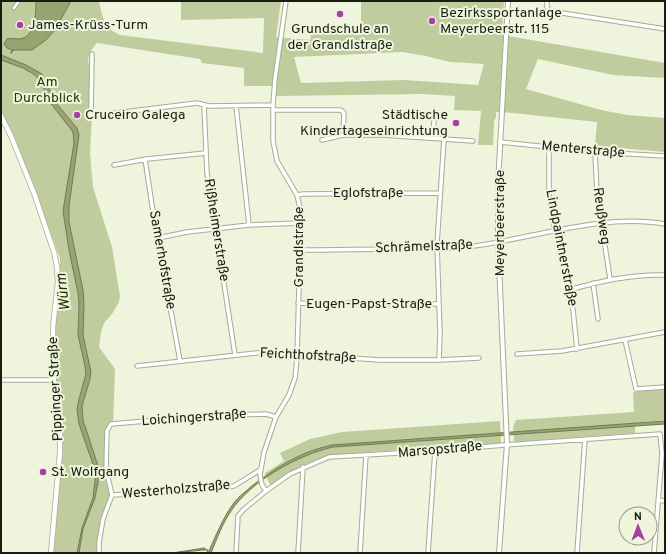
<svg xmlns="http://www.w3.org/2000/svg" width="666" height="554" font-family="Overpass,sans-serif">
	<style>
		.green { fill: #c0cc9e; fill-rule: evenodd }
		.water { fill: #97a46f; stroke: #717b53 }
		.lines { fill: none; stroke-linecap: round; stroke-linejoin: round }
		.stream { stroke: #717b53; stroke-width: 1.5 }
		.pedestrian-casing { stroke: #a6ac94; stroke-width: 4.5 }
		.minor-casing { stroke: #a6ac94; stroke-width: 5.5 }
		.tertiary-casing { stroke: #a6ac94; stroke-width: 6 }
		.secondary-casing { stroke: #a6ac94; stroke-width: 6 }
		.pedestrian { stroke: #fff; stroke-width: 2.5 }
		.minor { stroke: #fff; stroke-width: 3.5 }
		.tertiary { stroke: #fff; stroke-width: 4 }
		.secondary { stroke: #fff; stroke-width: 4.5 }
		.poi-dot { fill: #a63fa2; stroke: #eef5dc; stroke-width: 1.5 }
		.labels { text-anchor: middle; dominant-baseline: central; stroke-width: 4; stroke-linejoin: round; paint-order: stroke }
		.poi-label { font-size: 14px; fill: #191c13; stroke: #eef5dc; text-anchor: start }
		.park-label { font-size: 14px; fill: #2b3207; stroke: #eef5dc }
		.street-label { font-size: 14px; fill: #191c13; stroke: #eef5dc }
		.water-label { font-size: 15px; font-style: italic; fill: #282f05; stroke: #eef5dc }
	</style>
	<rect width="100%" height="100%" fill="#eef5dc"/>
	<!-- green -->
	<path class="green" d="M1 1H99C103 19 103 27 120 35L263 53 264 18 181 20V1H281L276 37 310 40 313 26 361 28V1H504L502 35 665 63V78L613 75 538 59 526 89 601 110 627 115 665 118V152L595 146 597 122 503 112H496V117L494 121 493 145H478L481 111 454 110 455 96 423 94 276 96 277 86H244V68L202 63 200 59 97 43C87 54 85 63 94 76L90 153 93 187 112 247 120 296 119 302 112 314 104 323 101 332 99 347 115 369 113 425 109 432 108 467 113 495 104 519 100 544 101 553H53L63 447V425L55 377V321L60 282V258L22 157 1 110ZM402 52 426 56 450 62 484 64 478 85 404 80 301 83 294 57Z
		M665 389V420L635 423V433L514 442 513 428 516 420 634 412 633 392Z
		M500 421 501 443 329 455C307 462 290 471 270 485L265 473 284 461 280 453 310 439 342 432Z"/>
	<!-- water -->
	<path class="water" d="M36 1H71L55 30 46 40 32 50H12L7 48 4 44 7 39C11 38 14 39 19 39 36 38 36 12 36 1Z
		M1 55 26 65 42 74 56 103 77 128 79 135 69 206V222L83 290 84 304 83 335 91 372 90 379 82 406 83 420 100 472 95 498 83 529 79 553H77L82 528 93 498 96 473 79 424 77 409 79 399 86 374 85 366 78 335 79 305 78 293 69 250 63 211 74 143 73 132 52 105 38 78 32 73 23 68 1 60Z
		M665 421V424L333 447C298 455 251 481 231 511 222 524 217 539 211 553H208L207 550H204L172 553 204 548 209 551C216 535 223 518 233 504 238 497 246 491 253 485 277 467 302 451 332 445Z"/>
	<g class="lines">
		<!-- stream -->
		<path class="stream" d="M11 53 13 50"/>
		<defs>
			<path id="pedestrian" d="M14 8 19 1"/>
			<path id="minor" d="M547 1V7L549 11 665 29
				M92 54 91 116 197 103 209 106 273 105
				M204 105 207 173 235 355
				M236 106 249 225
				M273 110H341L344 113 343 135
				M432 138 435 114
				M322 140 343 135H382L473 141
				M500 142 595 152 665 156
				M549 147V196L555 231 573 310 577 349
				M595 152 597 193 610 279
				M145 159 154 218 180 361
				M114 165 147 159 206 153
				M297 195 303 194 439 193
				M158 238 187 232 249 225 301 223
				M300 250C334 250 369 249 403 249 424 249 446 249 467 247 532 239 600 213 665 224
				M593 283 598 319
				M569 290C601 281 632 274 665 275
				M298 303 439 304
				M625 340 636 389 665 387
				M517 354 562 351 665 332
				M439 360 440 334 437 244 444 139
				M137 366 266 352 379 360H439L479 358
				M1 380H53
				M266 491 262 485 260 475 264 452 276 417 289 395 295 378 297 359 301 212 297 195 277 161 273 141V105L275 79 286 1
				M112 495 186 491 234 486 260 470
				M658 500 665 501
				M99 553V543L103 519 112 495 106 469 107 431 111 424 205 416 266 414 276 417
				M236 553 238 516 243 510 266 491 290 474 329 457 435 451 504 445 660 434 662 454 654 553
				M298 553 303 467
				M360 553 366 455
				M428 553 435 451
				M577 553 585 439"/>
			<path id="tertiary" d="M499 553 507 444 498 242V184L508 1"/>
			<path id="secondary" d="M1 116 11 136 34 193 54 252 57 267 58 282 53 327V373L60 427V452L51 553"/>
		</defs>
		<!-- pedestrian casing -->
		<use href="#pedestrian" class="pedestrian-casing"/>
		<!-- minor casing -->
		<use href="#minor" class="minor-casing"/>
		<!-- tertiary casing -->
		<use href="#tertiary" class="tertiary-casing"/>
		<!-- secondary casing -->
		<use href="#secondary" class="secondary-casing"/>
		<!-- pedestrian -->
		<use href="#pedestrian" class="pedestrian"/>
		<!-- minor -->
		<use href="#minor" class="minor"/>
		<!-- tertiary -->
		<use href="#tertiary" class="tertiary"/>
		<!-- secondary -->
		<use href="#secondary" class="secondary"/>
	</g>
	<!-- markers -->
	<g class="poi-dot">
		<circle cx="340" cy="14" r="4"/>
		<circle cx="432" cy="21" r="4"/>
		<circle cx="20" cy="25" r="4"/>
		<circle cx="77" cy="115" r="4"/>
		<circle cx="456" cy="123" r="4"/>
		<circle cx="43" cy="472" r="4"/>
	</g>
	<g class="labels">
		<!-- poi labels -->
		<g class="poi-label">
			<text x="440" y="13">Bezirkssportanlage<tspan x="440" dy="16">Meyerbeerstr. 115</tspan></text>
			<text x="28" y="25">James-Krüss-Turm</text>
			<text x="340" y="29" text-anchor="middle">Grundschule an<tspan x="340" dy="16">der Grandlstraße</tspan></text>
			<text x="85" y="115">Cruceiro Galega</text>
			<text x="448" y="115" text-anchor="end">Städtische<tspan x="448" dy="16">Kindertageseinrichtung</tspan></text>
			<text x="51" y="472">St. Wolfgang</text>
		</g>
		<!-- park labels -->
		<g class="park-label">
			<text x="47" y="82">Am<tspan x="47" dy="16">Durchblick</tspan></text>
		</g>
		<!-- street labels -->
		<g class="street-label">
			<text transform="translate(583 150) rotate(5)">Menterstraße</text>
			<text x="368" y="193">Eglofstraße</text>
			<text transform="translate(601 216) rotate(82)">Reußweg</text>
			<text transform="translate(500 223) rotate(-90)">Meyerbeerstraße</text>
			<text transform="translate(216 230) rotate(81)">Rißheimerstraße</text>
			<text transform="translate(299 247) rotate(-90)">Grandlstraße</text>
			<text transform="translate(424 247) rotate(-2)">Schrämelstraße</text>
			<text transform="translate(561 248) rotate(79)">Lindpaintnerstraße</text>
			<text transform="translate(162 260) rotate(80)">Samerhofstraße</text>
			<text x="369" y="304">Eugen-Papst-Straße</text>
			<text transform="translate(308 356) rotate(3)">Feichthofstraße</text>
			<text transform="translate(56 389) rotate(-93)">Pippinger Straße</text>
			<text transform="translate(194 418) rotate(-4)">Loichingerstraße</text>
			<text transform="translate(440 450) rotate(-5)">Marsopstraße</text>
			<text transform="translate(176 490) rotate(-5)">Westerholzstraße</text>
		</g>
		<!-- water labels -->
		<g class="water-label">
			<text transform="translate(64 292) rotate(-97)">Würm</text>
		</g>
	</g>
	<!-- border -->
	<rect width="666" height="554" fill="none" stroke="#191c13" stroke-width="4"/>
	<!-- north arrow -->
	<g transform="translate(638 526) rotate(359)"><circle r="19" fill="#eef5dc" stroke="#999e8c"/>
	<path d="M0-3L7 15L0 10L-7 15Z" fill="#a63fa2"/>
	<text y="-6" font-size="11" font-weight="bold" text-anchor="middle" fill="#191c13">N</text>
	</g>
</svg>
